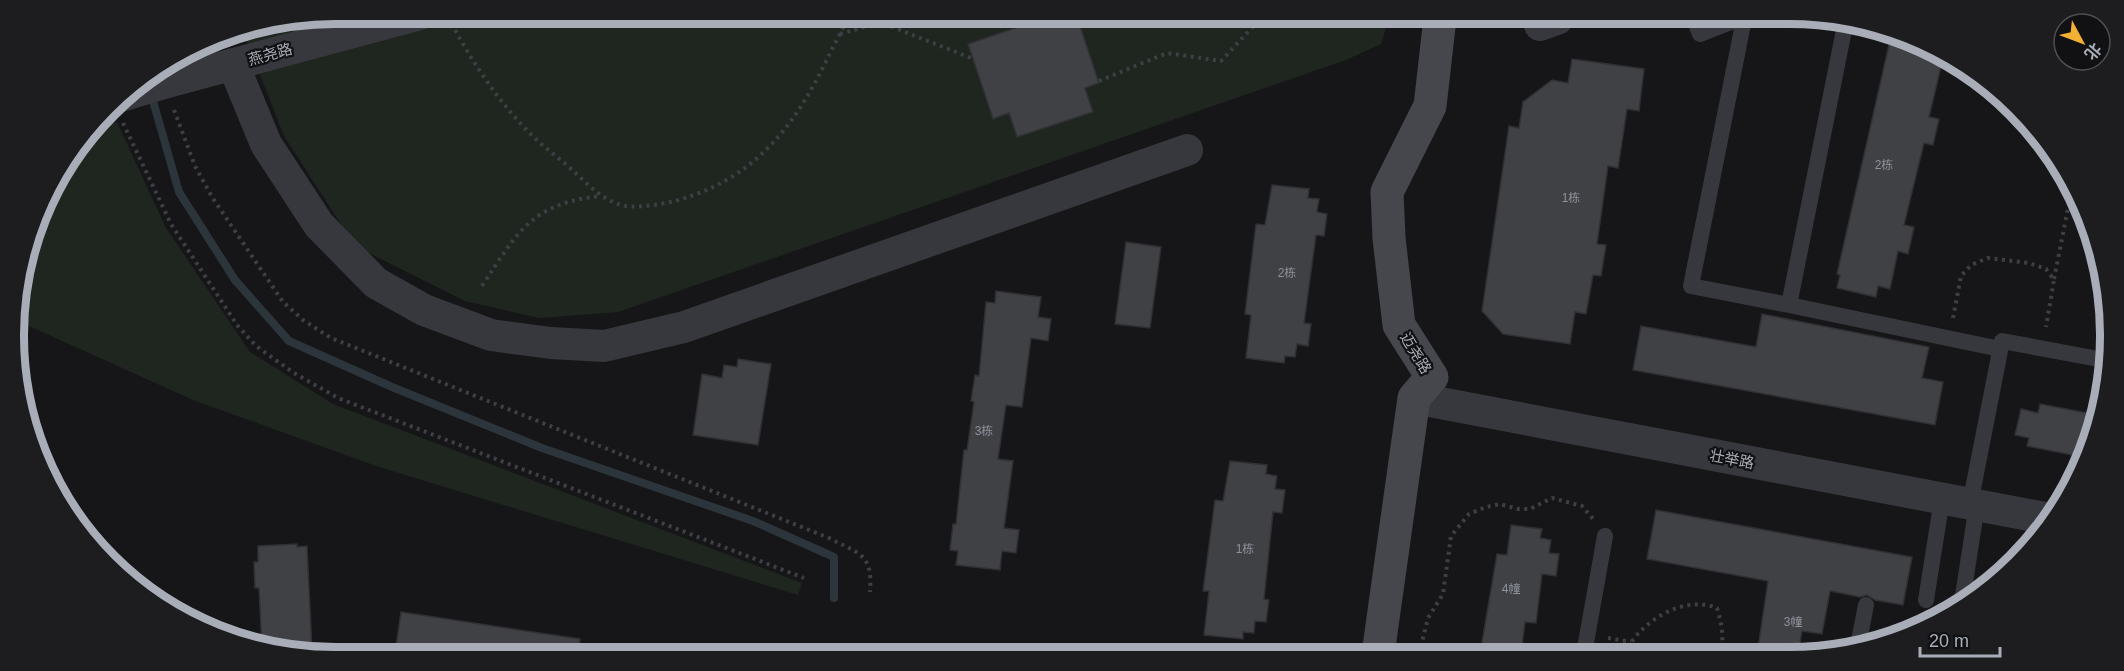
<svg xmlns="http://www.w3.org/2000/svg" width="2124" height="671" font-family="Helvetica,'Noto Sans SC',sans-serif">
	<style>
		.green { fill: #1e261f }
		.lines { fill: none; stroke-linecap: round; stroke-linejoin: round }
		.stream { stroke: #2c353c; stroke-width: 8 }
		.building { fill: #404145; stroke: #303034; stroke-width: 1.5 }
		.path { stroke: #3d3f44; stroke-width: 4; stroke-dasharray: 3 4.5; stroke-linecap: butt }
		.lane { stroke: #37383d; stroke-width: 16 }
		.street { stroke: #37383d; stroke-width: 32 }
		.secondary { stroke: #45474d; stroke-width: 33 }
		.labels { text-anchor: middle; dominant-baseline: central; stroke-width: 4.5; stroke-linejoin: round; paint-order: stroke }
		.number-label { font-size: 12px; fill: #8e929b }
		.street-label { font-size: 15px; fill: #a8adb8; stroke: #111113 }
		.rim { fill: none; stroke: #a8adb8; stroke-width: 8 }
	</style>
	<rect width="100%" height="100%" fill="#161618"/>
	<!-- green -->
	<path class="green" d="M336 14 1389 18 1381 44 1346 60 618 312 539 318 465 301 355 246 284 136 245 37 176 62 213 38Z
		M117 122 166 228 250 352 333 404 802 583 798 595 376 466 193 400 18 321 16 294 47 193 96 128Z"/>
	<g class="lines">
		<!-- stream -->
		<path class="stream" d="M151 94 179 192 235 280 289 341 392 387 542 448 753 521 834 557V598"/>
	</g>
	<!-- building -->
	<path class="building" d="M1050 16 1077 17 1099 83 1085 88 1093 112 1017 137 1009 113 993 119 968 44Z
		M1891 36 1943 58 1929 117 1939 119 1933 145 1924 143 1904 225 1914 227 1908 254 1898 251 1890 289 1878 286 1876 297 1837 288 1840 275 1837 274Z
		M1572 59 1644 69 1639 111 1627 109 1618 168 1608 166 1597 244 1606 245 1601 276 1593 275 1586 314 1575 312 1570 344 1503 334 1482 311 1509 126 1519 128 1523 102 1552 80 1568 83Z
		M1272 185 1309 189 1308 198 1319 199 1317 212 1327 214 1324 236 1316 235 1304 323 1311 324 1308 346 1297 344 1295 357 1285 356 1284 363 1246 358 1251 315 1245 314 1256 224 1265 225Z
		M1126 242 1161 247 1150 328 1115 324Z
		M996 291 1041 297 1038 317 1051 319 1048 341 1031 338 1022 407 1006 405 998 459 1013 461 1004 528 1019 530 1016 553 1002 551 1000 570 956 565 958 551 950 550 953 524H956L964 450H967L974 402 971 401 975 375 979 376 986 302 995 303Z
		M1762 314 1929 347 1922 378 1943 382 1935 425 1633 370 1641 326 1756 347Z
		M738 359 771 364 758 445 693 435 702 374 722 378 724 365 737 367Z
		M2040 404 2098 415 2082 457 2027 446 2029 438 2015 435 2021 409 2038 413Z
		M1230 461 1267 465 1266 474 1277 476 1275 489 1285 490 1282 513 1273 512 1264 599 1269 600 1266 622 1255 621 1254 633 1243 632V639L1204 635 1209 591H1203L1215 500 1223 501Z
		M1656 510 1912 557 1903 605 1875 600 1867 595 1860 597 1830 591 1822 634 1802 631 1798 655H1757L1768 581 1647 559Z
		M1511 525 1542 529 1540 538 1551 540 1549 553 1559 554 1556 576 1542 574 1536 623 1525 622 1521 654H1480L1497 554 1507 555Z
		M297 544V547L307 546 312 651H272L262 647 259 588H255L254 562H258V546Z
		M401 612 580 639 579 652H433L396 646Z"/>
	<g class="lines">
		<!-- path -->
		<path class="path" d="M448 17C472 62 501 107 539 142 549 151 560 159 570 168 587 183 603 202 626 206 639 208 662 204 675 201 756 179 796 125 830 53 836 41 844 28 848 16
			M840 34 871 25 890 26 971 58
			M1099 81 1167 53 1221 61 1260 19 1266 17
			M174 110 195 166 212 197 283 302 303 320 331 338 829 538C859 554 873 553 870 592
			M123 123 171 224 237 325 256 346 294 373 338 398 804 578
			M2054 279 2071 193
			M482 286C517 233 531 203 601 196
			M1953 318 1961 276 1971 265 1988 258 2029 263 2046 269 2054 280 2046 327
			M1608 638 1631 642
			M1419 654 1428 618 1443 594 1451 536 1469 514 1486 507 1500 504 1518 509H1530L1552 498 1582 506 1594 520
			M1624 654C1639 623 1682 594 1717 608 1722 624 1724 638 1721 654"/>
		<!-- lane -->
		<path class="lane" d="M1700 19 1696 24 1700 34 1738 19
			M1744 19 1691 286 1789 305 1846 20
			M1789 305 2000 349
			M1970 504 2002 341 2104 360
			M1926 600 1942 499
			M1962 602 1977 505
			M1858 646 1866 605
			M1584 654 1605 536"/>
		<!-- street -->
		<path class="street" d="M1540 25 1557 19
			M233 64 266 144 319 225 376 283 424 310 491 335 551 343 604 346 684 327 1187 150
			M121 96 171 81 420 14
			M1414 398 2050 519"/>
		<!-- secondary -->
		<path class="secondary" d="M1378 654 1414 398 1432 377 1399 325 1389 238 1387 192 1430 106 1440 18"/>
	</g>
	<g class="labels">
		<!-- number labels -->
		<g class="number-label">
			<text x="1884" y="165">2栋</text>
			<text x="1571" y="198">1栋</text>
			<text x="1287" y="273">2栋</text>
			<text x="984" y="431">3栋</text>
			<text x="1245" y="549">1栋</text>
			<text x="1511" y="589">4幢</text>
			<text x="1793" y="622">3幢</text>
		</g>
		<!-- street labels -->
		<g class="street-label">
			<text transform="translate(270 54) rotate(-15)">燕尧路</text>
			<text transform="translate(1416 353) rotate(59)">迈尧路</text>
			<text transform="translate(1732 459) rotate(11)">壮举路</text>
		</g>
	</g>
	<!-- crop -->
	<path d="M0 0H2124V671H0ZM335 24H1789A311 311 0 0 1 2100 335V336A311 311 0 0 1 1789 647H335A311 311 0 0 1 24 336V335A311 311 0 0 1 335 24Z" fill="#1d1d20" fill-rule="evenodd"/>
	<path class="rim" d="M335 24H1789A311 311 0 0 1 2100 335V336A311 311 0 0 1 1789 647H335A311 311 0 0 1 24 336V335A311 311 0 0 1 335 24Z"/>
	<!-- north arrow -->
	<g transform="translate(2082 42) rotate(131)"><circle r="28" fill="#111113" stroke="#4d4f55" stroke-width="1.5"/>
	<path d="M0-4.5L10 22L0 15L-10 22Z" fill="#f2b134"/>
	<text y="-9" font-size="16" font-weight="bold" text-anchor="middle" fill="#a8adb8">北</text>
	</g>
	<!-- scale -->
	<path d="M1920 647v9h80v-9" fill="none" stroke="#a8adb8" stroke-width="3"/>
	<text x="1929" y="647" font-size="18" fill="#a8adb8" stroke="#111113" stroke-width="4.5" paint-order="stroke">20 m</text>
</svg>
